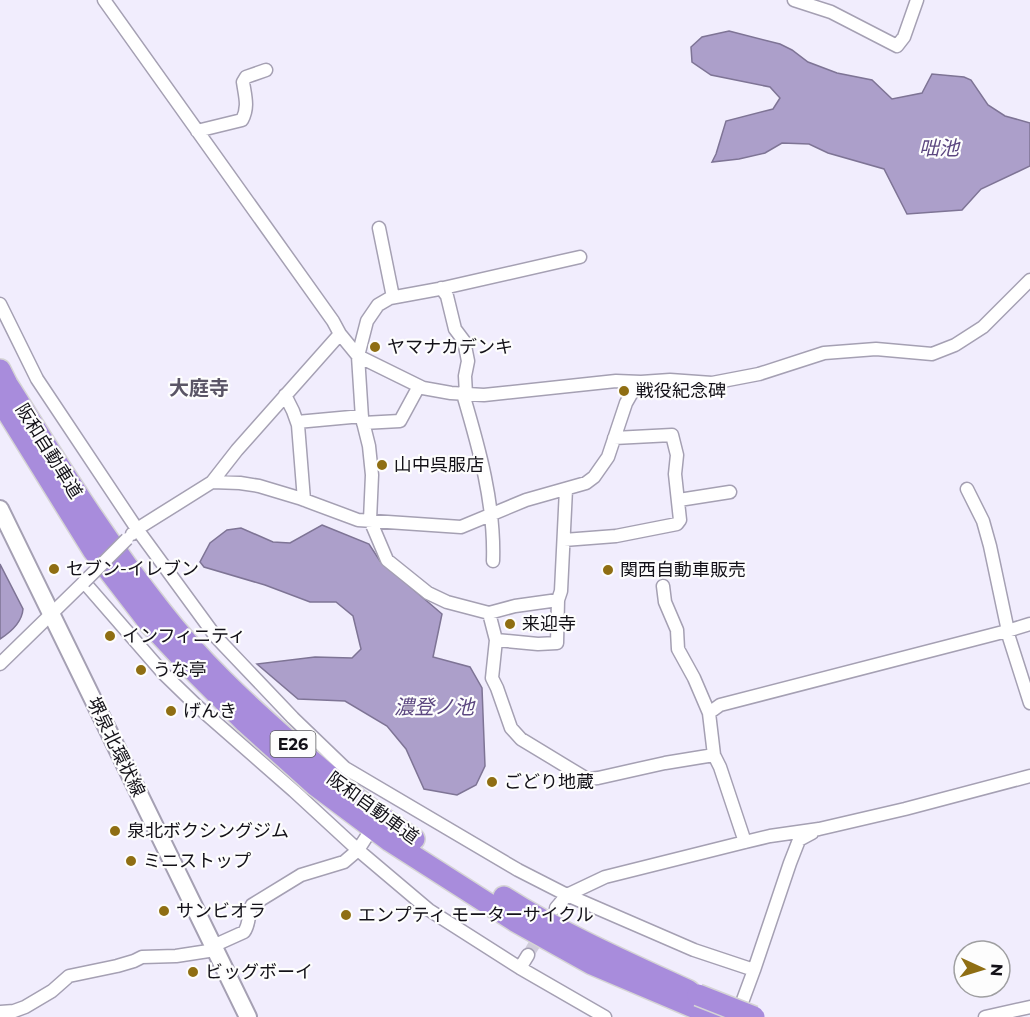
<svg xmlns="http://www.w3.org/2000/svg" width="1030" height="1017" font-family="Montserrat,'Noto Sans JP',sans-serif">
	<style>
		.water { fill: #ac9fca; stroke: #7e7495; stroke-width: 1.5 }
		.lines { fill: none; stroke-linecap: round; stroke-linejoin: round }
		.street-tunnel { stroke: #d0ccdb; stroke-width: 12; stroke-dasharray: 12 6; stroke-linecap: butt }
		.street-casing { stroke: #a5a0b3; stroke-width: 15 }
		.secondary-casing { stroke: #a5a0b3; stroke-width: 20 }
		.highway-casing { stroke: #d5d4d5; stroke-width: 24 }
		.street { stroke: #fff; stroke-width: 12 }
		.secondary { stroke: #fff; stroke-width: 16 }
		.highway { stroke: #a88cdc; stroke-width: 21 }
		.street-bridge-casing { stroke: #a5a0b3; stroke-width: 15; stroke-linecap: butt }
		.highway-bridge-casing { stroke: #d5d4d5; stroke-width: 24; stroke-linecap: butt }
		.street-bridge { stroke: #fff; stroke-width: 12 }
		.highway-bridge { stroke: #a88cdc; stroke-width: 21 }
		.poi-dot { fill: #8f6e13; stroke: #fdfdfd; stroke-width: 2 }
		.labels { text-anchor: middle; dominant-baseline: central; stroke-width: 4.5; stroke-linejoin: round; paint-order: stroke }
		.shield { fill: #fdfdfd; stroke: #59585d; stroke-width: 1.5 }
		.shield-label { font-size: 16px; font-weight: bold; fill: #131118 }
		.poi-label { font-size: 18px; fill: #131118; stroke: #fdfdfd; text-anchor: start }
		.street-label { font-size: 18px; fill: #131118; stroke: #fdfdfd }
		.water-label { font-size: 20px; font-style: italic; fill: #5c4780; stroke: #fdfdfd }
		.neighbourhood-label { font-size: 20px; font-weight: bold; fill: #5a5566; stroke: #fdfdfd }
	</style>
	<rect width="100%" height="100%" fill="#f1edfd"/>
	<!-- water -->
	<path class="water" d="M729 31 780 44 792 50 808 62 837 73 872 80 892 99 922 93 932 74 964 77 971 80 988 105 1005 116 1030 123V166L981 189 962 210 907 214 884 169 828 153 809 144 782 143 765 153 739 159 712 162 716 154 726 121 773 109 780 98 770 87 711 75 692 62 691 47 702 37Z
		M322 525 369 544 380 561 442 614 433 657 470 667 482 688 485 766 476 785 457 795 424 789 406 749 387 726 345 701 298 699 257 664 315 657 352 658 361 649 353 616 336 602H310L265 585 204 567 200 562 210 543 227 530 241 528 273 542 290 543Z
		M0 564 23 609C22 623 11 632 0 639Z"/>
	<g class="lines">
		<!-- street-tunnel -->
		<path class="street-tunnel" d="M528 955 543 930"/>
		<defs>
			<path id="street" d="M104 0 333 321 340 334 358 356 423 388 451 393 484 395 616 381 641 382 670 380 712 383 759 374 824 353 876 349 932 354 955 345 983 327 1030 280
				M794 0 831 12 897 46 904 37 917 0
				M197 131 242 120C249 107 245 96 243 82L246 77 266 70
				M379 228 393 297
				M441 288 447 296 455 329 464 341 468 361 465 376 466 394
				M0 304 37 379 137 529 216 637 293 718 345 768 518 870 567 895 694 950 754 970
				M463 394C479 448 495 504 493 561
				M285 395 293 411 298 425 304 500
				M297 422 362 416
				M363 423 400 421 419 386
				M212 482 240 483 259 486 299 498 358 520 461 527 526 500 586 483 594 477 608 457 626 403 634 389 641 382
				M566 489 561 591 558 600 515 606 489 613 447 602 428 593 387 560 370 520 372 475 369 446 362 418 358 356 367 321 378 305 390 298 439 289 580 257
				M967 489 983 521 990 546 1008 631
				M679 500 730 492
				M132 534 137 529 212 482 237 450 340 334
				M564 540 616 536 677 524 680 520 675 474 677 455 672 435 614 438
				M663 586 665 602 677 630 678 649 694 678 709 713 714 755 720 767 745 842
				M489 613 496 640 492 678 497 688 511 728 521 739 587 779 598 778 665 763 714 755
				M1007 631 1030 703
				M496 640 538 644 557 643 558 600
				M0 664 84 582 164 674 197 706 294 791 358 850 429 910 520 968 605 1017
				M709 713 720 705 1007 631 1030 624
				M556 908 567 895 605 877 745 842 770 836 819 829 905 809 1030 776
				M213 946 244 932C250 924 248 913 252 905L301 875 344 862 358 850 367 836
				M520 968 528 955
				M0 1012 14 1011 25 1007 52 991 69 976 117 966 134 961 142 957 176 956 215 950
				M737 1016 754 970 790 863 799 840 812 833
				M985 1017 1030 1007"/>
			<path id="secondary" d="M0 509 248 1017"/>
			<path id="highway" d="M0 370 7 384C56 462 104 539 161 611 199 660 245 703 292 744 331 778 371 812 414 839
				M0 400 93 550 150 624 197 674 245 722 315 785 390 841 515 921 592 964 717 1017
				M504 897C562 934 626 962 689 991"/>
		</defs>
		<!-- street casing -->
		<use href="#street" class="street-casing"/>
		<!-- secondary casing -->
		<use href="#secondary" class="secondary-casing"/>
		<!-- highway casing -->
		<use href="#highway" class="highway-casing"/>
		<!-- street -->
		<use href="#street" class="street"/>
		<!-- secondary -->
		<use href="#secondary" class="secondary"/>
		<!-- highway -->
		<use href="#highway" class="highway"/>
		<defs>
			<path id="street-bridge" d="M84 582 127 539"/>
			<path id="highway-bridge" d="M698 995 754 1017"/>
		</defs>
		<!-- street-bridge casing -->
		<use href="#street-bridge" class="street-bridge-casing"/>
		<!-- highway-bridge casing -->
		<use href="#highway-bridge" class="highway-bridge-casing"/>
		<!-- street-bridge -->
		<use href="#street-bridge" class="street-bridge"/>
		<!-- highway-bridge -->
		<use href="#highway-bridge" class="highway-bridge"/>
	</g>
	<!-- markers -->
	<g class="poi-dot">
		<circle cx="375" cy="347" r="6"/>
		<circle cx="624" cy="391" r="6"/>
		<circle cx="382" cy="465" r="6"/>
		<circle cx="54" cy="569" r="6"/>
		<circle cx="608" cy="570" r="6"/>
		<circle cx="510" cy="624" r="6"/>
		<circle cx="110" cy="636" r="6"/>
		<circle cx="141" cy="670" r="6"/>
		<circle cx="171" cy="711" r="6"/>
		<circle cx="492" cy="782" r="6"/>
		<circle cx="115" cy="831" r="6"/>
		<circle cx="131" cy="861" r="6"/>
		<circle cx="164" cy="911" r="6"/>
		<circle cx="346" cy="915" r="6"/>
		<circle cx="193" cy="972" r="6"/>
	</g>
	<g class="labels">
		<!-- shield labels -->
		<rect class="shield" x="270.5" y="731" width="45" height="26" rx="4.5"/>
		<g class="shield-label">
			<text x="293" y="744">E26</text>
		</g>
		<!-- poi labels -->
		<g class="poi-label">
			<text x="387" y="347">ヤマナカデンキ</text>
			<text x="636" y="391">戦役紀念碑</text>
			<text x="394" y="465">山中呉服店</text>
			<text x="66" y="569">セブン-イレブン</text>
			<text x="620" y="570">関西自動車販売</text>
			<text x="522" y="624">来迎寺</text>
			<text x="122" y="636">インフィニティ</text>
			<text x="153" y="670">うな亭</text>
			<text x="183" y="711">げんき</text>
			<text x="504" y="782">ごどり地蔵</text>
			<text x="127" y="831">泉北ボクシングジム</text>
			<text x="143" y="861">ミニストップ</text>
			<text x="176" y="911">サンビオラ</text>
			<text x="358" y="915">エンプティ モーターサイクル</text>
			<text x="205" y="972">ビッグボーイ</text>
		</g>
		<!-- street labels -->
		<g class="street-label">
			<text transform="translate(49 451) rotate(58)">阪和自動車道</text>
			<text transform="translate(116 747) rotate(64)">堺泉北環状線</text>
			<text transform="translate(373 808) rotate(36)">阪和自動車道</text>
		</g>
		<!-- water labels -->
		<g class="water-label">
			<text x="939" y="148">咄池</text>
			<text x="434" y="707">濃登ノ池</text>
		</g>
		<!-- neighbourhood labels -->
		<g class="neighbourhood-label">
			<text x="199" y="388">大庭寺</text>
		</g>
	</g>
	<!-- north arrow -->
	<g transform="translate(982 969) rotate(94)"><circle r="28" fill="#fdfdfd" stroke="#9f9fa1" stroke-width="1.5"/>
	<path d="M0-4.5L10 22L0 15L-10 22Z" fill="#8f6e13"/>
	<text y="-9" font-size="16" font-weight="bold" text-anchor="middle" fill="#131118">N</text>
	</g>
</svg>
